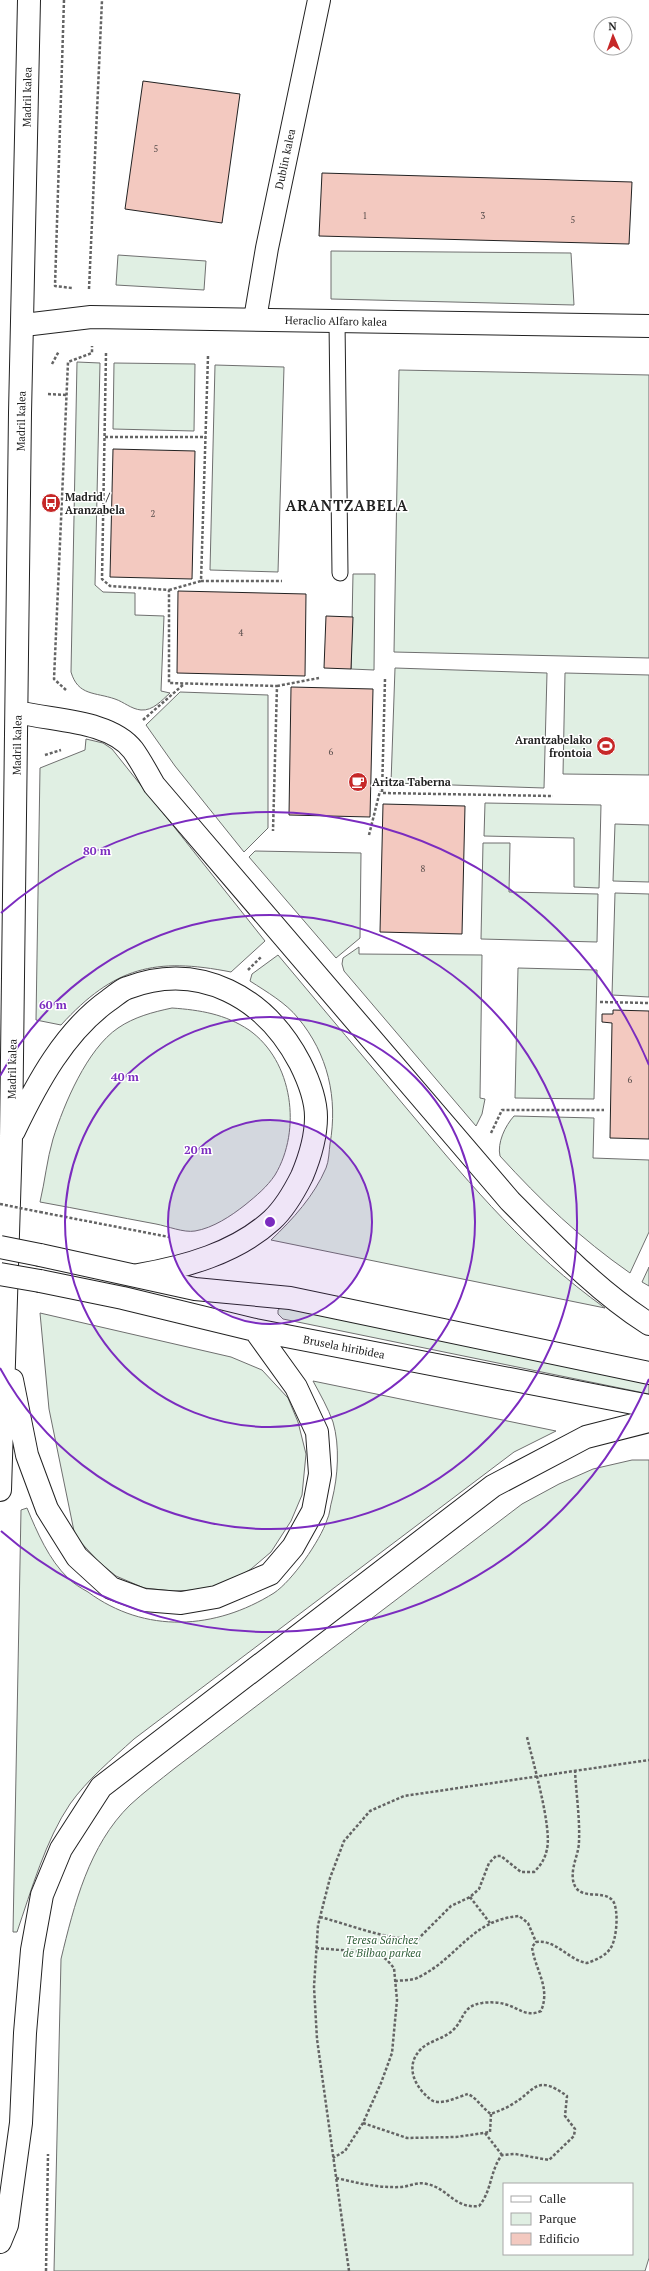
<svg xmlns="http://www.w3.org/2000/svg" width="649" height="2271" font-family="'PT Serif',serif">
	<style>
		.green { fill: #e0efe3; stroke: #6f6f6f; fill-rule: evenodd }
		.building { fill: #f3c9c0; stroke: #222 }
		.lines { fill: none; stroke-linecap: round; stroke-linejoin: round }
		.lane-casing { stroke: #222; stroke-width: 17 }
		.street-casing { stroke: #222; stroke-width: 24 }
		.primary-casing { stroke: #222; stroke-width: 24 }
		.path { stroke: #646464; stroke-width: 2.5; stroke-dasharray: 3 2; stroke-linecap: butt }
		.lane { stroke: #fff; stroke-width: 15 }
		.street { stroke: #fff; stroke-width: 22 }
		.primary { stroke: #fff; stroke-width: 22 }
		.primary-bridge-casing { stroke: #222; stroke-width: 24; stroke-linecap: butt }
		.path-bridge { stroke: #646464; stroke-width: 2.5; stroke-dasharray: 3 2; stroke-linecap: butt }
		.primary-bridge { stroke: #fff; stroke-width: 22 }
		.ring { fill: none; stroke: #7b2cbf; stroke-width: 2 }
		.labels { text-anchor: middle; dominant-baseline: central; stroke-width: 3; stroke-linejoin: round; paint-order: stroke }
		.number-label { font-size: 9px; fill: #564c4a }
		.street-label { font-size: 11px; fill: #222; stroke: #fff }
		.poi-label { font-size: 11px; font-weight: bold; fill: #222; stroke: #fff; text-anchor: start }
		.park-label { font-size: 11px; font-style: italic; fill: #2f5e38; stroke: #fff }
		.district-label { font-size: 15px; font-weight: bold; letter-spacing: 1px; fill: #222; stroke: #fff }
		.centre { fill: #7b2cbf; stroke: #fff; stroke-width: 2 }
		.ring-label { font-size: 12px; text-anchor: middle; font-weight: bold; fill: #7b2cbf; stroke: #fff; stroke-width: 3; stroke-linejoin: round; paint-order: stroke }
	</style>
	<rect width="100%" height="100%" fill="#fff"/>
	<!-- green -->
	<path class="green" d="M331 251 571 253 574 305 331 299Z
		M118 255 206 261 204 290 116 285Z
		M77 362 100 363 95 585 103 592 135 593V615L164 616 161 691 170 693C162 700 153 711 141 710 131 709 124 702 115 699 95 692 78 696 71 672Z
		M114 363 195 364 194 431 113 429Z
		M215 365 284 367 278 572 210 570Z
		M399 370 649 375V658L394 652Z
		M353 574H375L374 670 351 669Z
		M395 668 547 673 544 788 391 783Z
		M565 673 649 675V775L563 774Z
		M180 692 268 695V828L244 852 175 766 146 725Z
		M86 739 103 743 112 749 265 941 231 972C155 957 114 967 61 1025L36 1020 40 768 85 750Z
		M485 803 601 805 599 888 574 887V838L484 836Z
		M615 824 649 825V882L613 881Z
		M483 843H510L509 892 598 894 597 942 481 939Z
		M255 851 361 853 360 938 336 958 249 857Z
		M615 893 649 894V997L612 995Z
		M359 947V954L482 955 480 1098 485 1099 482 1114 476 1126 344 971 342 964 343 958Z
		M278 955C323 1009 368 1062 413 1116 474 1189 527 1252 605 1308L271 1240C293 1219 314 1196 326 1168 329 1161 329 1151 330 1144 338 1098 328 1054 298 1018 286 1003 267 992 250 981L252 974Z
		M518 968 597 970 594 1099 515 1098Z
		M172 1008C200 1010 225 1014 249 1030 293 1061 302 1130 275 1175 267 1187 256 1196 245 1205 231 1216 213 1228 195 1231 184 1233 167 1226 156 1224 118 1217 79 1209 40 1202 45 1181 47 1159 53 1139 64 1104 87 1049 118 1028 134 1017 153 1012 172 1008Z
		M514 1116 594 1118 593 1158 649 1160V1232L630 1273C581 1239 540 1200 500 1156 497 1143 505 1126 514 1116Z
		M649 1267V1286L642 1282Z
		M282 1307 649 1382V1394L283 1319 278 1314V1310Z
		M40 1313 231 1357 262 1370 288 1398 298 1422 306 1454 302 1495 291 1521 271 1552 251 1569 225 1585 196 1590 173 1591 144 1588 116 1576 99 1562 75 1536 49 1409Z
		M313 1381 556 1431 514 1452 134 1739C112 1759 87 1780 70 1804 46 1839 31 1891 17 1932H13L21 1510 27 1508C37 1532 49 1560 68 1578 74 1584 81 1588 88 1592 145 1634 215 1630 274 1593 292 1581 320 1541 327 1520 330 1514 330 1506 332 1500 338 1476 340 1446 333 1422 328 1408 320 1394 313 1381Z
		M632 1460H649V2258L645 2271H54L61 1959C74 1905 89 1845 130 1805 144 1792 160 1780 175 1768L522 1504 559 1484 593 1469ZM504 2184H632V2254H504Z"/>
	<!-- building -->
	<path class="building" d="M143 81 240 94 222 223 125 209Z
		M322 173 632 182 629 244 319 236Z
		M113 449 195 451 192 579 110 577Z
		M178 591 306 594 305 676 177 673Z
		M326 616 353 617 351 669 324 668Z
		M291 687 373 689 370 817 289 815Z
		M383 804 465 806 462 934 380 932Z
		M613 1010 649 1011V1139L610 1138 612 1023 602 1022V1014H613Z"/>
	<g class="lines">
		<defs>
			<path id="lane" d="M337 321 340 573"/>
			<path id="street" d="M255 319 267 248 319 0
				M24 325 91 317 649 326"/>
			<path id="primary" d="M18 712C52 721 110 720 133 750 141 761 147 773 154 785L510 1201C554 1245 596 1290 649 1324
				M14 1131C37 1083 65 1031 109 1000 115 996 121 990 127 988 200 960 266 998 300 1063 308 1079 316 1099 316 1117 316 1138 310 1157 302 1176 294 1192 285 1208 272 1220 236 1253 185 1267 138 1275
				M40 1255 195 1289 290 1298 649 1373
				M40 1281 123 1298 255 1330 649 1406
				M12 1380 27 1455 47 1509 77 1557 111 1588 144 1600 181 1603 216 1597 270 1574 293 1547 313 1511 320 1474 317 1432 296 1387 255 1330
				M0 1490 11 1138 20 413 29 0
				M0 2242 7 2225 21 2123 25 2033 32 1950 42 1895 61 1849 101 1787 493 1486 586 1437 649 1421"/>
		</defs>
		<!-- lane casing -->
		<use href="#lane" class="lane-casing"/>
		<!-- street casing -->
		<use href="#street" class="street-casing"/>
		<!-- primary casing -->
		<use href="#primary" class="primary-casing"/>
		<!-- path -->
		<path class="path" d="M64 0 55 286 72 288
			M89 289 102 0
			M106 353 102 579 110 586 169 590V683L277 686 273 831
			M208 356 201 581H282
			M52 364 59 351
			M48 394 67 395
			M105 437H206
			M169 590 201 581
			M385 679 382 793 553 796
			M277 686 319 678
			M66 690 54 679 68 362 92 353V346
			M143 720 184 684
			M45 755 61 750
			M369 835 380 791
			M248 970 262 956
			M600 1002 649 1003
			M491 1133 502 1110H604
			M40 1212 169 1237
			M470 1897 490 1923
			M320 1917C351 1925 386 1940 418 1939L451 1906 470 1897 479 1889 489 1863 496 1856H501L521 1872H534C541 1865 545 1859 547 1849 552 1827 533 1762 527 1737
			M316 1948 377 1953 387 1960 394 1968 397 2000 392 2053 381 2083 363 2123 345 2151 333 2158
			M395 1981C402 1980 413 1981 419 1977 459 1957 471 1920 519 1916L528 1923 536 1942
			M363 2123 407 2138 456 2137 490 2132 491 2114
			M485 2133 502 2155
			M336 2178C358 2183 378 2188 400 2187 409 2187 418 2181 427 2184 448 2188 454 2209 479 2206 492 2191 490 2170 502 2155L515 2154 549 2160 574 2136 575 2129 565 2116 567 2096C535 2073 536 2091 511 2105 505 2109 498 2111 491 2114 482 2108 477 2098 468 2094 457 2097 439 2107 430 2099 415 2087 404 2066 421 2049 429 2041 443 2039 452 2031 465 2020 461 2006 482 2003 488 2002 498 2002 504 2004 518 2007 526 2018 541 2011 551 1987 535 1970 532 1947L536 1942C556 1939 568 1960 587 1963 596 1960 605 1956 610 1949 617 1940 619 1910 613 1901 603 1888 577 1903 573 1880 571 1866 579 1854 579 1841 580 1818 576 1793 575 1770
			M46 2271 48 2154
			M349 2271 317 2039 314 1987 318 1925 330 1878 344 1841 370 1811 404 1796 649 1760"/>
		<!-- lane -->
		<use href="#lane" class="lane"/>
		<!-- street -->
		<use href="#street" class="street"/>
		<!-- primary -->
		<use href="#primary" class="primary"/>
		<defs>
			<path id="primary-bridge" d="M0 1247 40 1255
				M0 1274 40 1281"/>
		</defs>
		<!-- primary-bridge casing -->
		<use href="#primary-bridge" class="primary-bridge-casing"/>
		<!-- path-bridge -->
		<path class="path-bridge" d="M0 1204 40 1212"/>
		<!-- primary-bridge -->
		<use href="#primary-bridge" class="primary-bridge"/>
	</g>
	<!-- distance rings -->
	<circle cx="270" cy="1222" r="102" fill="#7b2cbf" fill-opacity=".12"/>
	<g class="ring">
		<circle cx="270" cy="1222" r="102"/>
		<circle cx="270" cy="1222" r="205"/>
		<path d="M0 1076A307 307 0 1 1 0 1368"/>
		<path d="M649 1379A410 410 0 0 1 1 1531M1 913A410 410 0 0 1 649 1065"/>
	</g>
	<!-- icons -->
	<defs>
		<symbol id="bus-disc" viewBox="-11 -11 22 22"><circle r="9.5" fill="#c62828" stroke="#fff"/><path d="M-5-6H5V4H4V6H2V4H-2V6H-4V4H-5ZM-3.5-4V0h7V-4ZM-3.5 1.2v1.5H-2V1.2ZM2 1.2v1.5H3.5V1.2Z" fill="#fff"/></symbol>
		<symbol id="stadium-disc" viewBox="-11 -11 22 22"><circle r="9.5" fill="#c62828" stroke="#fff"/><path d="M0-5a6.5 5 0 1 0 0 10a6.5 5 0 1 0 0-10ZM-3.5-1.8h7v3.6h-7Z" fill="#fff"/></symbol>
		<symbol id="cafe-disc" viewBox="-11 -11 22 22"><circle r="9.5" fill="#c62828" stroke="#fff"/><path d="M-5.5-4.5H6V0H3Q3 3.5 0 3.5H-2.5Q-5.5 3.5-5.5 0ZM3-3.2v2h1.7v-2ZM-6 4.5H4V6H-6Z" fill="#fff"/></symbol>
	</defs>
	<g fill-rule="evenodd">
		<use href="#bus-disc" x="40" y="492" width="22" height="22"/>
		<use href="#stadium-disc" x="595" y="735" width="22" height="22"/>
		<use href="#cafe-disc" x="347" y="771" width="22" height="22"/>
	</g>
	<g class="labels">
		<!-- number labels -->
		<g class="number-label">
			<text x="156" y="149">5</text>
			<text x="365" y="216">1</text>
			<text x="483" y="216">3</text>
			<text x="573" y="220">5</text>
			<text x="153" y="514">2</text>
			<text x="241" y="633">4</text>
			<text x="331" y="752">6</text>
			<text x="423" y="869">8</text>
			<text x="630" y="1080">6</text>
		</g>
		<!-- street labels -->
		<g class="street-label">
			<text transform="translate(27 97) rotate(-89)">Madril kalea</text>
			<text transform="translate(285 159) rotate(-78)">Dublin kalea</text>
			<text transform="translate(336 321) rotate(1)">Heraclio Alfaro kalea</text>
			<text transform="translate(21 421) rotate(-89)">Madril kalea</text>
			<text transform="translate(17 745) rotate(-89)">Madril kalea</text>
			<text transform="translate(12 1069) rotate(-89)">Madril kalea</text>
			<text transform="translate(344 1347) rotate(11)">Brusela hiribidea</text>
		</g>
		<!-- poi labels -->
		<g class="poi-label">
			<text x="65" y="497">Madrid /<tspan x="65" dy="13">Aranzabela</tspan></text>
			<text x="592" y="740" text-anchor="end">Arantzabelako<tspan x="592" dy="13">frontoia</tspan></text>
			<text x="372" y="782">Aritza Taberna</text>
		</g>
		<!-- park labels -->
		<g class="park-label">
			<text x="382" y="1940">Teresa Sánchez<tspan x="382" dy="13">de Bilbao parkea</tspan></text>
		</g>
		<!-- district labels -->
		<g class="district-label">
			<text x="347" y="505">ARANTZABELA</text>
		</g>
	</g>
	<circle cx="270" cy="1222" r="6" class="centre"/>
	<g class="ring-label">
		<text x="97" y="855">80 m</text>
		<text x="53" y="1009">60 m</text>
		<text x="125" y="1081">40 m</text>
		<text x="198" y="1154">20 m</text>
	</g>
	<!-- legend -->
	<rect x="503" y="2183" width="130" height="72" fill="#ffffff" stroke="#a7a7a7"/>
	<rect x="511" y="2196" width="20" height="6" fill="#ffffff" stroke="#a7a7a7"/>
	<text x="539" y="2203" font-size="12" fill="#222222">Calle</text>
	<rect x="511" y="2213" width="20" height="12" fill="#e0efe3" stroke="#a7a7a7"/>
	<text x="539" y="2223" font-size="12" fill="#222222">Parque</text>
	<rect x="511" y="2233" width="20" height="12" fill="#f3c9c0" stroke="#a7a7a7"/>
	<text x="539" y="2243" font-size="12" fill="#222222">Edificio</text>
	<!-- north arrow -->
	<g transform="translate(613 36) rotate(358)"><circle r="19" fill="#ffffff" stroke="#a7a7a7"/>
	<path d="M0-3L7 15L0 10L-7 15Z" fill="#c62828"/>
	<text y="-6" font-size="11" font-weight="bold" text-anchor="middle" fill="#222222">N</text>
	</g>
</svg>
